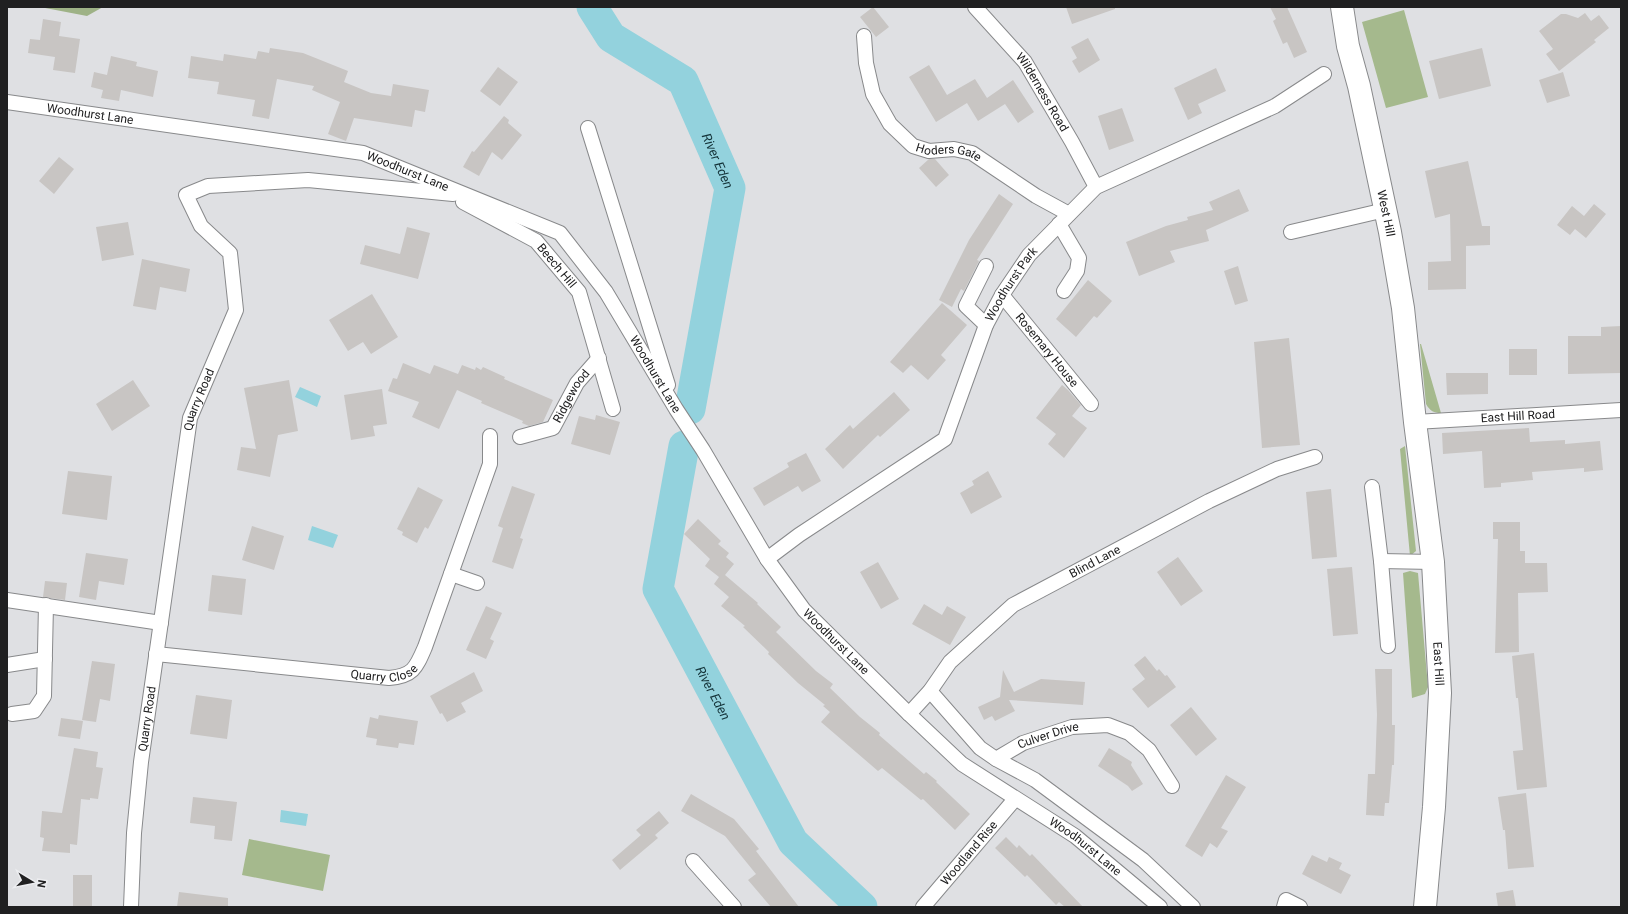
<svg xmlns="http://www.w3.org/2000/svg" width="1628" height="914" font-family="Roboto,sans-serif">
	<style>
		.green { fill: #a5b98d }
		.forest { fill: #9eb286 }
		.water { fill: #93d2dd }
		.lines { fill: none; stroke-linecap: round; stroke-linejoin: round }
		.river { stroke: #93d2dd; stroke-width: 31 }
		.building { fill: #c8c5c3 }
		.minor-casing { stroke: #88898b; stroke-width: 16 }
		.primary-casing { stroke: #88898b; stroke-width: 24 }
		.minor { stroke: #fff; stroke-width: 14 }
		.primary { stroke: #fff; stroke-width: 22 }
		.labels { text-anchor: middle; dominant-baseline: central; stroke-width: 3.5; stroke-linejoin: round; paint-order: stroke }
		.street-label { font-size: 12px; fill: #202021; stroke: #ecedf0 }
		.water-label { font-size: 13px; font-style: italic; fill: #143339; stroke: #ecedf0 }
	</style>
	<rect width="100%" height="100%" fill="#dfe0e3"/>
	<!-- green -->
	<path class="green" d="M1404 10 1428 97 1386 108 1362 22Z
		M1420 344H1421L1441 413C1434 413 1430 411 1426 404Z
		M1405 446 1416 551 1410 556 1400 449Z
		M1410 571 1418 573 1428 687 1425 694 1412 698 1403 573Z
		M249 839 330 855 323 891 242 875Z"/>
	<!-- forest -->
	<path class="forest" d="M40 7H103L87 16Z"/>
	<!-- water -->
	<path class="water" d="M300 387 321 396 317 407 295 397Z
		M312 526 338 535 333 548 308 540Z
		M281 810 308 814 306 826 280 822Z"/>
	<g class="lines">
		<!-- river -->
		<g class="river">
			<path id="s1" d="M592 7 611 37 683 81 730 188 690 409"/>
			<path id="s2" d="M684 446 658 589 793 842 862 907"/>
		</g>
	</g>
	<!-- building -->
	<path class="building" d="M873 7 889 27 876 37 860 17Z
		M1066 7H1115V9L1072 24Z
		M1270 7H1287L1307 52 1294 58 1287 42 1283 44 1273 21 1276 19Z
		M1585 13 1591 21 1599 15 1609 28 1594 40 1596 42 1559 71 1546 54 1553 49 1539 31 1561 14H1566L1578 18Z
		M43 19 61 22 59 36 80 39 75 73 53 70 55 57 28 53 30 39 40 40Z
		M1088 38 1100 60 1079 73 1072 61 1077 58 1071 47Z
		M270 48 303 53 348 71 344 82 371 93 391 96 393 84 429 90 425 112 415 110 412 127 354 118 346 141 328 134 340 102 312 90 314 86 277 79 269 119 252 116 255 100 217 94 219 82 188 78 191 56 223 61 224 54 256 59 258 51 269 53Z
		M1482 48 1491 86 1439 99 1429 61Z
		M111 56 137 62 136 66 158 71 153 97 121 90 119 101 101 98 103 90 91 87 94 72 107 75Z
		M929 65 947 95 975 79 987 98 1013 80 1034 112 1018 123 1005 104 978 121 967 103 936 122 909 77Z
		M498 67 518 82 500 106 480 91Z
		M1216 68 1226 91 1198 104 1202 113 1188 120 1174 88Z
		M1563 72 1570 96 1547 103 1539 80Z
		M1122 108 1134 141 1109 150 1098 116Z
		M504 116 509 120 508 123 522 135 502 160 492 152 479 176 463 167 472 151 474 152Z
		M59 157 74 169 54 194 39 181Z
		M929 159H935L949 175 936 187 919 168Z
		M1468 161 1482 226H1490V245L1466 246V289L1428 290V262L1451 261 1450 214 1435 218 1425 171Z
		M1239 189 1249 211 1206 230 1209 241 1170 251 1175 262 1139 276 1126 242 1166 226 1188 220 1187 217 1213 210 1209 202Z
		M999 194 1013 204 977 260 979 261 964 291 961 289 952 307 939 300 969 240Z
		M1594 204 1606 214 1586 238 1575 229 1570 235 1557 225 1572 206 1584 216Z
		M128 222 134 255 102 261 96 227Z
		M407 227 430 233 418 279 360 264 365 245 400 254Z
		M142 259 190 269 186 292 160 287 156 310 133 306Z
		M1238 266 1248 301 1235 305 1224 271Z
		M1088 280 1112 301 1097 318 1094 316 1076 337 1056 319Z
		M372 294 398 337 371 354 363 342 348 351 329 320Z
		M942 303 967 325 941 355 946 360 928 380 911 365 903 373 890 362Z
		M1621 326V373L1568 374V336H1601V327Z
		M1289 338 1300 445 1262 448 1254 342Z
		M1509 349H1537V375H1509Z
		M403 363 430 374 434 365 458 374 462 365 475 370 476 367 481 370 483 367 505 377 504 379 553 400 543 422 529 426 522 423 523 421 481 403 482 401 457 390 439 429 412 417 419 402 388 391 393 378 397 379Z
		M1446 373H1488V394L1447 395Z
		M133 380 150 406 112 431 96 404Z
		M289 380 298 431 278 435 270 477 237 470 241 447 256 449 244 388Z
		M1062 385 1068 390 1081 405 1072 416 1087 428 1064 458 1048 444 1056 434 1036 418Z
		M382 389 387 424 373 426 375 436 351 440 344 395Z
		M894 392 910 410 880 437 878 435 843 469 825 449 850 425 853 429Z
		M596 415 620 422 610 455 571 444 579 416 595 420Z
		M1529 428 1530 442 1565 440V444L1600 441 1603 470 1584 472V468L1532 472 1533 480 1501 483V487L1484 488 1482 451 1443 454 1442 433Z
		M806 453 821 481 802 492 798 486 764 506 753 488 789 467 787 463Z
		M68 471 112 476 107 520 62 514Z
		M988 471 1002 497 971 514 960 493 974 485 972 481Z
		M512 486 535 494 520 538 523 539 513 569 492 562 503 528 498 526Z
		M418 487 443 500 428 529 425 527 417 543 402 535 403 532 397 529Z
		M1331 489 1337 557 1312 559 1306 492Z
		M698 519 721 541 718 544 729 553 726 557 734 564 725 575 758 603 757 604 781 627 776 632 816 671 833 684 830 688 860 717 880 733 879 735 924 774 926 772 937 781 936 782 970 814 955 830 923 799 921 800 882 768 878 771 821 722 830 712 823 706 825 705 798 683 768 654 769 652 743 627 745 626 721 606 729 597 714 584 719 577 705 566 710 559 684 534Z
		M1493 522H1520V551H1525V563H1547L1548 592 1518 593 1519 652 1495 653 1498 539H1493Z
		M252 526 284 536 274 570 242 560Z
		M86 553 128 559 124 585 99 581 96 600 79 597Z
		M1178 557 1203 591 1181 606 1157 572Z
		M878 562 899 599 881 609 860 572Z
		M1352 567 1358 634 1333 636 1327 569Z
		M212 575 246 579 242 615 208 611Z
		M45 581 67 583 65 600 43 597Z
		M924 604 942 615 947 606 966 617 950 645 912 624Z
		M486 606 502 613 490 639 494 641 486 659 466 650Z
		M1534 653 1547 787 1517 790 1513 751 1523 750 1518 698H1516L1512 656Z
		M1145 656 1157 671 1159 669 1165 676 1167 675 1176 687 1148 708 1132 689 1145 679 1134 665Z
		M92 661 115 664 110 701 100 699 96 722 82 720Z
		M1375 669H1392V725H1395L1394 765H1392L1389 803H1385L1384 816 1366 815 1368 774H1375L1377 715Z
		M1003 670 1014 692 1041 679 1085 682 1083 705 1009 700 1015 711 995 721 992 716 984 720 978 707 1000 697Z
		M474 672 483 691 461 703 466 712 447 722 442 713 440 714 430 696Z
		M196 695 232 700 227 739 190 734Z
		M1191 707 1217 739 1196 756 1170 725Z
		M379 715 418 721 414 745 399 743 398 748 376 745 377 739 366 737 370 717 378 719Z
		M61 718 83 721 80 739 58 736Z
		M74 748 98 752 96 767 103 768 98 799 90 798V800L81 799 77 845 70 844V853L42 851 44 838 40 837 42 811 62 813Z
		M1109 748 1132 762 1131 765 1143 784 1132 791 1128 786 1098 766Z
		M1226 775 1246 787 1221 828 1228 831 1217 848 1210 843 1202 857 1185 846Z
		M1526 793 1534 867 1508 869 1505 830H1503L1498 797Z
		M691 794 734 819 759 849 756 851 799 907H771L748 880 756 874 725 836 681 811Z
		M193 797 237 802 232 841 214 839 215 826 190 823Z
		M659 811 669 823 655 835 658 838 620 870 612 860 641 835 636 830Z
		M1006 837 1017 848 1019 845 1030 856 1032 854 1083 907H1065L1059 902 1056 905 1027 875 1025 877 995 848Z
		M1312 855 1327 862 1329 857 1342 863 1339 869 1351 875 1341 894 1302 874Z
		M73 875H92V907H73Z
		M1513 890 1516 907H1498L1496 893Z
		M179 892 228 898V907H177Z"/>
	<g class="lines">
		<defs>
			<g id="minor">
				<path id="s3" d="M975 7 1025 62 1072 142 1096 187"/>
				<path id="s4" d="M864 36 866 63 873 94 890 124 913 146 929 151 954 149 972 153 1036 196 1069 214"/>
				<path id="s5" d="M7 102 363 153 560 233 606 292 676 409 703 450 767 559 804 610 909 714 962 764 1075 836 1160 907"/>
				<path d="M588 128 668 385"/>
				<path id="s6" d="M463 202 536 241 579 292 613 409"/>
				<path d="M1059 224 1079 258 1077 271 1064 291"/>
				<path d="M1291 232 1385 210"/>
				<path d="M986 266 966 306 986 325"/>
				<path id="s7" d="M1002 295 1091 404"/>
				<path id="s8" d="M1415 422 1621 410"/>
				<path id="s9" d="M520 437 553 428 577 383 599 358"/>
				<path d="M1372 487 1381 561 1388 646"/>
				<path id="s10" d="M767 559 799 535 945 439 986 325 1002 295 1029 255 1096 187 1275 106 1324 74"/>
				<path d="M1381 561 1433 562"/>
				<path d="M451 574 477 583"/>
				<path d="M7 600 161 623"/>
				<path id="s11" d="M156 654 389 678C413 676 416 668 425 647L490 464V436"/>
				<path d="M7 665 45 659"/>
				<path id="s12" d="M930 691 980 748 996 759 1023 743 1072 727 1108 725 1129 733 1149 750 1172 786"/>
				<path d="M12 714 34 711 44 696 46 605"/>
				<path id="s13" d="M909 714 930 691 950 662 1013 605 1209 501 1277 469 1315 457"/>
				<path d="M996 759 1035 780 1143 860 1193 907"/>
				<path d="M693 861 734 907"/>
				<path id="s14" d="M131 907 134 833 141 762 190 418 236 310 230 253 201 226 186 195 208 186 308 180 453 194"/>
				<path id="s15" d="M923 907 1015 799"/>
				<path d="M1284 907 1286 900 1300 907"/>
			</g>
			<g id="primary">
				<path id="s16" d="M1342 7 1348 46 1359 86 1390 232 1403 308 1415 422 1433 562 1440 693 1434 807 1425 907"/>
			</g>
		</defs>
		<!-- minor casing -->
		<use href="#minor" class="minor-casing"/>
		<!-- primary casing -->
		<use href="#primary" class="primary-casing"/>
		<!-- minor -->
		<use href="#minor" class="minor"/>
		<!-- primary -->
		<use href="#primary" class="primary"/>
	</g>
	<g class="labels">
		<!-- street labels -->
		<g class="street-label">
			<text stroke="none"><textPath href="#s3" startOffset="109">Wilderness Road</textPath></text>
			<text stroke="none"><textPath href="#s5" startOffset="84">Woodhurst Lane</textPath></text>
			<text stroke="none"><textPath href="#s4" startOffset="162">Hoders Gate</textPath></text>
			<text stroke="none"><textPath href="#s5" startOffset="408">Woodhurst Lane</textPath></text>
			<text stroke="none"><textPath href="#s16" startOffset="211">West Hill</textPath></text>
			<text stroke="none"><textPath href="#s6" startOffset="115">Beech Hill</textPath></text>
			<text stroke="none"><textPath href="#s10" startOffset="384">Woodhurst Park</textPath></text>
			<text stroke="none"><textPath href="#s7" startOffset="71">Rosemary House</textPath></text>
			<text stroke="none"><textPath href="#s5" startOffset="743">Woodhurst Lane</textPath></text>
			<text stroke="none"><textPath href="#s9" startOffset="71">Ridgewood</textPath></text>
			<text stroke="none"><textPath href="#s14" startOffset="513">Quarry Road</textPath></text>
			<text stroke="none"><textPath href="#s8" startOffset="103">East Hill Road</textPath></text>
			<text stroke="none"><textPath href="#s13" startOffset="244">Blind Lane</textPath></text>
			<text stroke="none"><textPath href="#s5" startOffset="1067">Woodhurst Lane</textPath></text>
			<text stroke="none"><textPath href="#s16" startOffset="665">East Hill</textPath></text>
			<text stroke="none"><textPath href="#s11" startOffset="230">Quarry Close</textPath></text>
			<text stroke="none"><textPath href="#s14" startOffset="189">Quarry Road</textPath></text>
			<text stroke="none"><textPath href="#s12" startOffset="153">Culver Drive</textPath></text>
			<text stroke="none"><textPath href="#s5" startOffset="1391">Woodhurst Lane</textPath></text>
			<text stroke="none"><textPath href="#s15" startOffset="71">Woodland Rise</textPath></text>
		</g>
		<!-- water labels -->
		<g class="water-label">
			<text stroke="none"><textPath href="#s1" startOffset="207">River Eden</textPath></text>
			<text stroke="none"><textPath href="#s2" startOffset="263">River Eden</textPath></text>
		</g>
	</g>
	<!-- border -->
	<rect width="1628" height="914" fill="none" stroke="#202021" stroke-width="16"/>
	<!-- north arrow -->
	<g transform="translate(32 882) rotate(100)" stroke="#ecedf0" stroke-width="3" paint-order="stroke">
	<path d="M0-3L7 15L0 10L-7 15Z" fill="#202021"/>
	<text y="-6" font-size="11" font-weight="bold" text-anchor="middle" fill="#202021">N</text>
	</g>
</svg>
